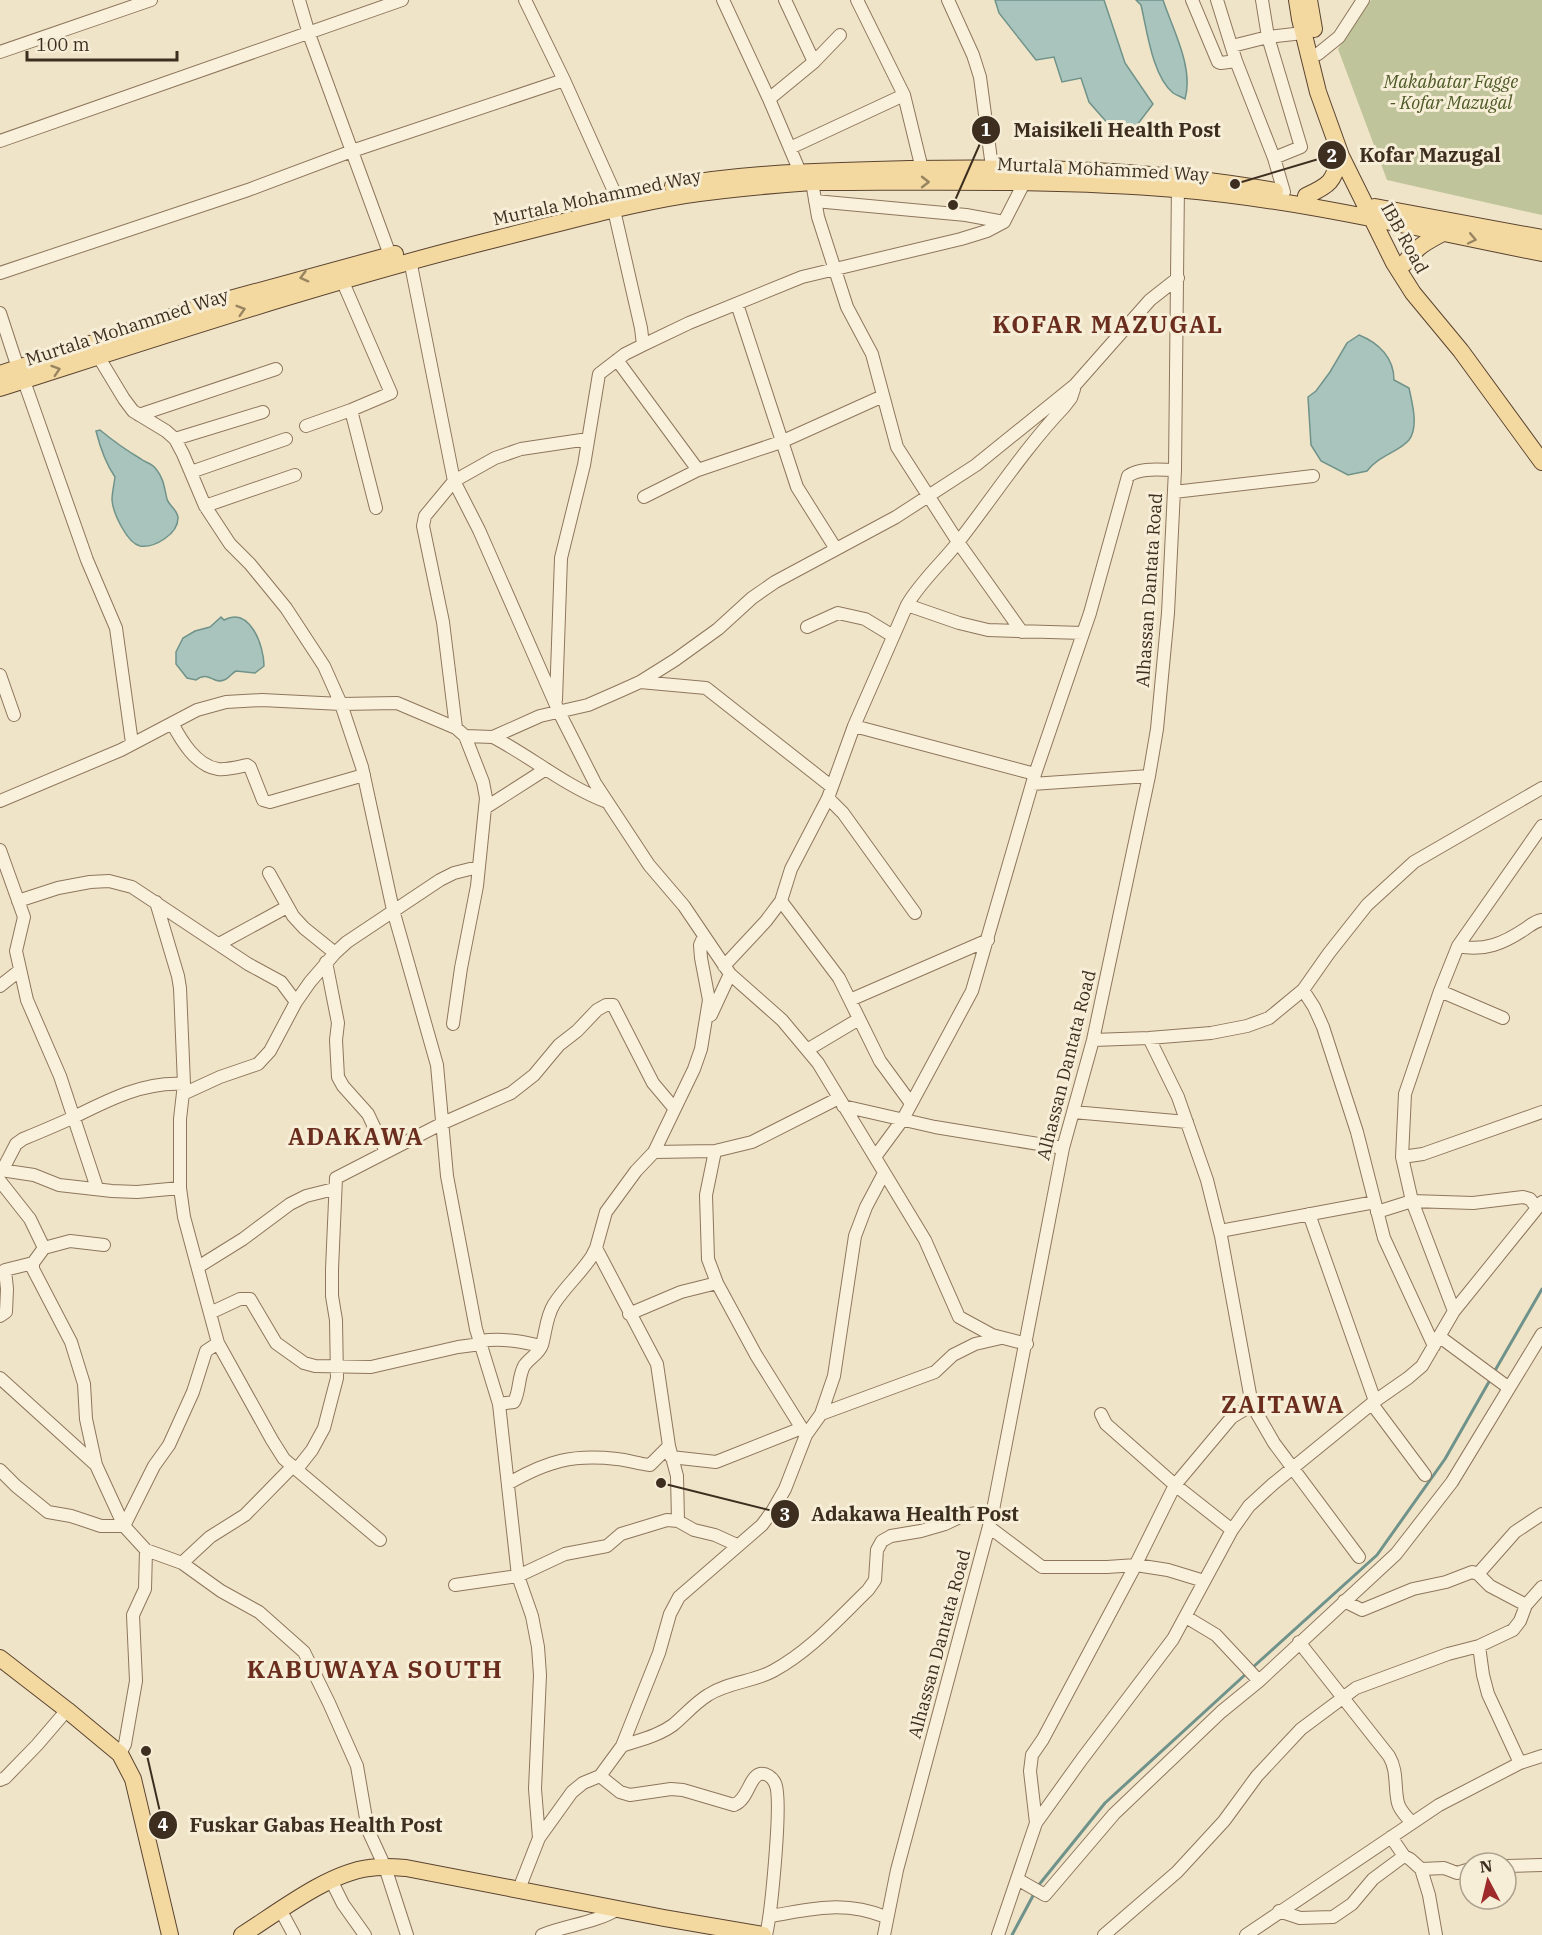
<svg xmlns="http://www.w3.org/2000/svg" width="1542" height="1935" font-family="'IBM Plex Serif',serif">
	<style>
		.cemetery { fill: #bfc49a }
		.water { fill: #a9c4bc; stroke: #6f938a; stroke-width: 1.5 }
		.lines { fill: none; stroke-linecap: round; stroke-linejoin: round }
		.stream { stroke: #6f938a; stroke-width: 3 }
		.minor-casing { stroke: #8d765c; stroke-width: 14 }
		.major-casing { stroke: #5b4430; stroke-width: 18 }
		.minor { stroke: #faf1dc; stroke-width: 12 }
		.major { stroke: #f3d9a0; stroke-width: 16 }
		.oneway { stroke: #988460 }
		.labels { text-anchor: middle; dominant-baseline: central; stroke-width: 6; stroke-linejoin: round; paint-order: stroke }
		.park-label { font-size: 18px; font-style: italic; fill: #4d5a26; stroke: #f7eed8 }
		.street-label { font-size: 18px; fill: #3d2e20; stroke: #f7eed8 }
		.district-label { font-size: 24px; font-weight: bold; letter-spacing: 1.5px; fill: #6b2e1e; stroke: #f7eed8 }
		.leader { fill: none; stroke: #3d2e20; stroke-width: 2 }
		.callout-dot { fill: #3d2e20; stroke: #f7eed8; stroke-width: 2 }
		.mark-label { font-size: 18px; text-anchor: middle; font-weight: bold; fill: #fff }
		.callout-label { font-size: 20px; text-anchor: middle; font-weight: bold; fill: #3d2e20; stroke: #f7eed8; stroke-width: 6; stroke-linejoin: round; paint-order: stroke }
	</style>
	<rect width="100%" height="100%" fill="#f0e4c8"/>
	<!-- cemetery -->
	<path class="cemetery" d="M1371 0H1542V215L1387 180 1338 49Z"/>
	<!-- water -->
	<path class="water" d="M995 0H1104L1125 63 1153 104 1137 125 1110 126 1089 102 1081 78 1062 82 1054 57 1036 60 999 13Z
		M1136 0H1163C1173 30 1194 68 1185 99 1182 97 1176 95 1173 93 1152 75 1147 30 1141 5Z
		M1359 335C1379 343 1394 358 1394 380L1409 388C1412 403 1419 426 1409 440 1399 452 1379 455 1367 471L1348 475 1321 461 1311 445 1308 397 1316 391 1330 372 1347 343Z
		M100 430C112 440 126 450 141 459 146 463 152 463 156 469 164 479 164 487 167 499 169 506 178 510 178 518 178 534 155 548 140 546 127 543 113 513 112 500 112 493 114 485 115 477 106 464 100 447 96 431Z
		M221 617 224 620C250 606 264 646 264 666L255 673 236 671C232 673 228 679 224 680 214 685 209 670 196 680L187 678 176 664V652L183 638 195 631 210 627Z"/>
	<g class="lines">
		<!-- stream -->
		<path class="stream" d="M1493 1374 1542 1289
			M1252 1668 1377 1555 1445 1459 1490 1380
			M1038 1886 1105 1803 1247 1673
			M1012 1935 1035 1892"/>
		<defs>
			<path id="minor" d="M299 0 309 34 390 255
				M525 0 564 80 617 198
				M723 0 769 99 800 172
				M785 0 814 62
				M857 0 904 95 922 169
				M948 0 973 55 980 77 992 167
				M1192 0 1218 62 1221 63 1236 61
				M1217 0 1236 61 1274 158 1284 192
				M1262 0 1268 37 1301 147 1274 158
				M1232 46 1268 37 1303 33
				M0 52 151 0
				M1318 54 1339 37 1363 0
				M769 99 814 62 840 35
				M0 141 402 0
				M790 148 904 95
				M812 182 818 217 847 307 872 354 897 447 958 542 1022 632
				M815 201 966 215 1004 222
				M614 210 641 328 643 345
				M410 260 454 481 479 530 559 712 595 783 649 865 684 906 730 974 782 1020 818 1063 925 1240 959 1317 992 1335 1027 1344
				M0 273 248 190 352 151 564 80
				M737 304 797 487 836 549
				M0 313 18 368
				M98 356 124 399 133 411 166 431 175 439 183 454 205 506 230 544 250 564 286 608 324 666 341 704 362 767 393 910 437 1065 447 1176 476 1329 499 1404 518 1576 532 1616 538 1647 540 1675 535 1789 539 1838 519 1889
				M617 360 698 470 781 442 883 396
				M24 381 87 560 116 628 132 743
				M351 410 376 508
				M139 415 276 369
				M306 426 351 410 391 393 342 280
				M175 439 263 412
				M191 472 286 439
				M1174 492 1313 476
				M644 497 698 470
				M205 506 295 475
				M907 605 959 623 988 630 1083 633
				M807 627 838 613 865 619 893 636
				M0 675 14 715
				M640 682 706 688 832 787
				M556 700 561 558 584 465 599 374 625 354 643 345 689 323 802 277 961 239 987 231 1004 222 1024 183
				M172 723C181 740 196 766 218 769 227 770 238 767 247 765L250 767 263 800 270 802 364 775
				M854 726 1035 774
				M456 728 443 622 423 526 425 516 454 481 495 458 521 449 588 439
				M493 737C533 758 565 786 607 802
				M1032 784 1149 776
				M828 798 843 813 915 913
				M0 801 121 750 197 710 226 702 262 700 341 704 397 703 456 728 465 736 493 737 540 716 588 705 620 691 640 682 675 660 718 629 752 598 775 582 896 517 976 465 1075 385 1150 300 1178 278
				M485 808 546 769
				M0 850 24 917 16 951 27 1000 60 1076 97 1188
				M269 873 293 916 304 928 335 953
				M18 901 58 888 90 882 109 881 132 887 248 964 281 982 296 1002
				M781 901 839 978 880 1061 910 1102
				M156 902 178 976 180 988 184 1084 180 1119V1188L184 1217 218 1343 272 1440 284 1459 380 1540
				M219 944 287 907
				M1458 946C1484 952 1504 943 1525 929 1531 925 1535 921 1542 920
				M326 962 338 1023 336 1040 338 1077 343 1086 368 1114 386 1152
				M724 966 766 921 781 901 791 869 828 798 854 726 907 605C921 581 942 563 959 541 994 496 1025 448 1064 407L1071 398 1074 389
				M0 986 19 971
				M1303 990 1314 1007 1323 1027 1357 1132 1384 1238 1434 1346
				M1440 991 1503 1018
				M850 1000 988 940
				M711 1015 730 974
				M453 1024 461 968 477 886 486 798 483 782 465 736
				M1149 1038 1178 1097 1207 1180 1221 1236 1252 1405 1274 1443 1359 1557
				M1093 1040 1149 1038 1211 1033 1247 1026 1269 1018 1303 990 1329 953 1367 905 1414 862 1542 788
				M807 1050 859 1019
				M183 1094 220 1077 258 1064 270 1051 296 1002 310 982 335 953 347 942 440 880 454 873 478 867
				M843 1106 935 1127 1063 1148
				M1073 1112 1187 1122
				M715 1151 706 1195 708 1259 717 1283 756 1355 806 1435
				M654 1152 715 1151 752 1142 839 1098
				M875 1157 903 1119 972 991 1035 774 1090 613 1128 476C1141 467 1160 470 1175 470
				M1402 1157 1423 1154 1542 1112
				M0 1170 34 1175 59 1185 112 1191 137 1192 180 1188
				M2 1171 16 1144 23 1139C40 1132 57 1125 74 1117 108 1100 145 1081 184 1084
				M0 1181 30 1219 44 1248
				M1377 1212 1412 1201 1473 1203 1523 1197 1530 1199 1537 1208
				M1309 1214 1375 1401
				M1220 1231 1375 1202
				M596 1248 657 1364 669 1446 677 1476 678 1521
				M33 1263V1269L71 1342 84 1384 86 1419 96 1465 124 1526 146 1550 182 1563 221 1591 259 1612 304 1652 329 1703 357 1766 368 1830 385 1867 407 1935
				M198 1267 243 1239 290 1204 306 1196 334 1189
				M1454 1311 1412 1201 1402 1157 1405 1094 1440 991 1458 946 1542 826
				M210 1313 240 1299H250L276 1343 304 1363 315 1366 371 1367 458 1347 481 1344
				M629 1314 681 1292 717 1283
				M0 1316 6 1312 7 1289 5 1270 33 1263 44 1248 70 1241 104 1245
				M1440 1337 1509 1388
				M480 1341C502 1338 520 1341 541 1346
				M0 1378 96 1465
				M499 1404 514 1402C520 1391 518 1377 524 1366 529 1358 539 1354 542 1345 546 1331 546 1317 554 1304 565 1287 581 1273 592 1256L596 1248 606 1212 636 1171 654 1152 694 1069 701 1049 709 1000 701 958 700 945 704 936
				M1372 1404 1425 1475
				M821 1414 935 1372 953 1355 975 1344 1001 1338
				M1101 1414 1106 1424 1175 1485 1232 1530
				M671 1457 716 1462 802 1428
				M297 1469 312 1450 324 1428 337 1378 336 1320 332 1296V1269L336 1178 443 1123 511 1093 534 1075 559 1045 577 1031 597 1010 606 1005H613L653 1083 674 1108
				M0 1470 16 1486 48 1512 71 1516 101 1526H124
				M509 1483C548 1461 572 1454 617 1459 628 1460 639 1464 650 1465L669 1446
				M124 1526 154 1466 169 1445 193 1392 206 1351 218 1343
				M989 1527 1042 1567H1107L1136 1565 1168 1570 1204 1581
				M182 1563 210 1537 245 1515 293 1466
				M1478 1574 1515 1532 1542 1514
				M455 1585 518 1576 565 1554 607 1546 621 1534 667 1520 678 1521 694 1530 715 1535 737 1545
				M1344 1601 1362 1610 1413 1589 1446 1582 1472 1572 1478 1574 1490 1586 1526 1605
				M1186 1617 1216 1635 1259 1681
				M1299 1642 1389 1756C1398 1771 1394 1787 1398 1803 1400 1811 1407 1817 1412 1823
				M1479 1646 1483 1675 1488 1694 1520 1763
				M622 1746C639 1740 658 1736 673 1725 685 1715 695 1703 708 1695 728 1682 753 1682 773 1671 810 1651 838 1619 868 1590L875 1580 877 1550 882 1541 891 1536 921 1531 945 1524 964 1515 977 1513 992 1515
				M120 1754 125 1744 136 1681 133 1615 145 1589 146 1550
				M600 1776 620 1792 630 1795 671 1789 683 1790 734 1805C748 1800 749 1777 760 1774 766 1773 772 1777 775 1783 783 1798 771 1914 766 1935
				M0 1780 5 1778 37 1745 67 1710
				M1036 1823 1030 1771 1032 1755 1043 1739 1132 1572 1175 1485 1232 1417 1252 1405
				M1391 1837 1404 1856 1410 1859 1421 1869 1429 1895 1436 1935
				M539 1838 572 1792 583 1783 600 1776 622 1746 659 1653 670 1614 679 1597 762 1525 773 1510 785 1489 806 1435 821 1414 834 1376 855 1236 866 1207 884 1173
				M1506 1866 1542 1865
				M1421 1869 1444 1868 1457 1873 1470 1869
				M1017 1879 1045 1895 1114 1814 1221 1712 1259 1681 1396 1554 1452 1482 1542 1334
				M331 1880 343 1904 365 1935
				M281 1911 294 1935
				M1279 1911 1300 1918 1333 1917 1352 1904 1373 1879 1404 1856
				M770 1916C814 1909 843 1900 886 1917
				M542 1935C567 1925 595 1923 618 1909
				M884 1935 897 1870 992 1515 1063 1148 1093 1040 1149 776 1157 729 1168 613 1175 470 1178 183
				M998 1935 1036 1823 1082 1759 1173 1639 1232 1530 1249 1506 1273 1484 1375 1401 1408 1378 1422 1366 1454 1311 1542 1202
				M1104 1935 1177 1872 1224 1821 1257 1776 1301 1729 1356 1688 1448 1654 1479 1646 1513 1630 1520 1621 1526 1605 1542 1587
				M1246 1935 1439 1805 1520 1763 1542 1756"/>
			<path id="major" d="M1297 0 1300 19 1318 92 1341 156 1394 263 1413 293 1461 351 1542 462
				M1309 0 1314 29
				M673 186C751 172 830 171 909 169 1034 167 1151 169 1275 191
				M1306 196C1332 184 1332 182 1341 156
				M1375 207 1542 238
				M1405 263C1415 248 1427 241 1443 233
				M0 374 208 305 395 254
				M0 388C166 335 331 280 500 238 561 223 623 205 685 195 727 189 770 185 812 182 933 182 1055 179 1175 189 1299 199 1420 229 1542 253
				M0 1658 67 1710 120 1754 133 1779 170 1935
				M242 1935C277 1913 328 1873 369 1868 382 1866 394 1867 406 1868L664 1918 763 1935"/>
		</defs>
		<!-- minor casing -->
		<use href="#minor" class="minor-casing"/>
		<!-- major casing -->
		<use href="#major" class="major-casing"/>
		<!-- minor -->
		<use href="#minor" class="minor"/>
		<!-- major -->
		<use href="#major" class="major"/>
	</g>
	<!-- one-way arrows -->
	<defs><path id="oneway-chevron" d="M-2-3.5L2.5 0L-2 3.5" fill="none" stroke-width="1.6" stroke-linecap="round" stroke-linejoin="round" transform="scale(1.5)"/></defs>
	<g class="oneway">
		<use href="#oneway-chevron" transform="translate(925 182)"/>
		<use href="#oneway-chevron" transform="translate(1472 239) rotate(12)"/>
		<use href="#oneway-chevron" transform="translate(304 277) rotate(165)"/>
		<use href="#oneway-chevron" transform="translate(241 310) rotate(-17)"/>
		<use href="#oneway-chevron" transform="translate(56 370) rotate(-18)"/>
	</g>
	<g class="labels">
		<!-- park labels -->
		<g class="park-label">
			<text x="1451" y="81">Makabatar Fagge<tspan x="1451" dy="21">- Kofar Mazugal</tspan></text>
		</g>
		<!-- street labels -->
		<g class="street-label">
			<text transform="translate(1103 169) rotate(3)">Murtala Mohammed Way</text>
			<text transform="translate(597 197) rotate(-12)">Murtala Mohammed Way</text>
			<text transform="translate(1405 238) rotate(61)">IBB Road</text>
			<text transform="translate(127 327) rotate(-18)">Murtala Mohammed Way</text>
			<text transform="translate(1149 590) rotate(-86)">Alhassan Dantata Road</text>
			<text transform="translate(1066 1065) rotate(-76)">Alhassan Dantata Road</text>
			<text transform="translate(939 1644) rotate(-75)">Alhassan Dantata Road</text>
		</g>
		<!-- district labels -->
		<g class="district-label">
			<text x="1108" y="324">KOFAR MAZUGAL</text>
			<text x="356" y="1136">ADAKAWA</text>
			<text x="1283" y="1404">ZAITAWA</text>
			<text x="375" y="1669">KABUWAYA SOUTH</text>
		</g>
	</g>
	<!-- callouts -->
	<path class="leader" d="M953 205L986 130M1235 184L1332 155M661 1483L785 1514M146 1751L163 1825"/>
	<g class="callout-dot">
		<circle cx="953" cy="205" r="6"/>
		<circle cx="1235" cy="184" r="6"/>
		<circle cx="661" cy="1483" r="6"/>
		<circle cx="146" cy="1751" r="6"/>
		<circle cx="986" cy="130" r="15"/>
		<circle cx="1332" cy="155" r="15"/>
		<circle cx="785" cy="1514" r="15"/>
		<circle cx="163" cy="1825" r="15"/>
	</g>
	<g class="mark-label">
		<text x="986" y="136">1</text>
		<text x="1332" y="162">2</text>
		<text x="785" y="1521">3</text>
		<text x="163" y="1831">4</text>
	</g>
	<g class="callout-label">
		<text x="1117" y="137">Maisikeli Health Post</text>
		<text x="1430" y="162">Kofar Mazugal</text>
		<text x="915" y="1521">Adakawa Health Post</text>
		<text x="316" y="1832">Fuskar Gabas Health Post</text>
	</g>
	<!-- north arrow -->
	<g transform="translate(1488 1881) rotate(353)"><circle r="28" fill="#f7eed8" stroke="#ada18e" stroke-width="1.5"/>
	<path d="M0-4.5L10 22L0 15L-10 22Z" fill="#9e2a2b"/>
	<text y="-9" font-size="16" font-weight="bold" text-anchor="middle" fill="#3d2e20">N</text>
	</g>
	<!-- scale -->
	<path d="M27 51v9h150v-9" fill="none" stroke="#3d2e20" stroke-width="3"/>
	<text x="36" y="51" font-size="18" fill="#3d2e20" stroke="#f7eed8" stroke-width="4.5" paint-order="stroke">100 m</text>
</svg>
